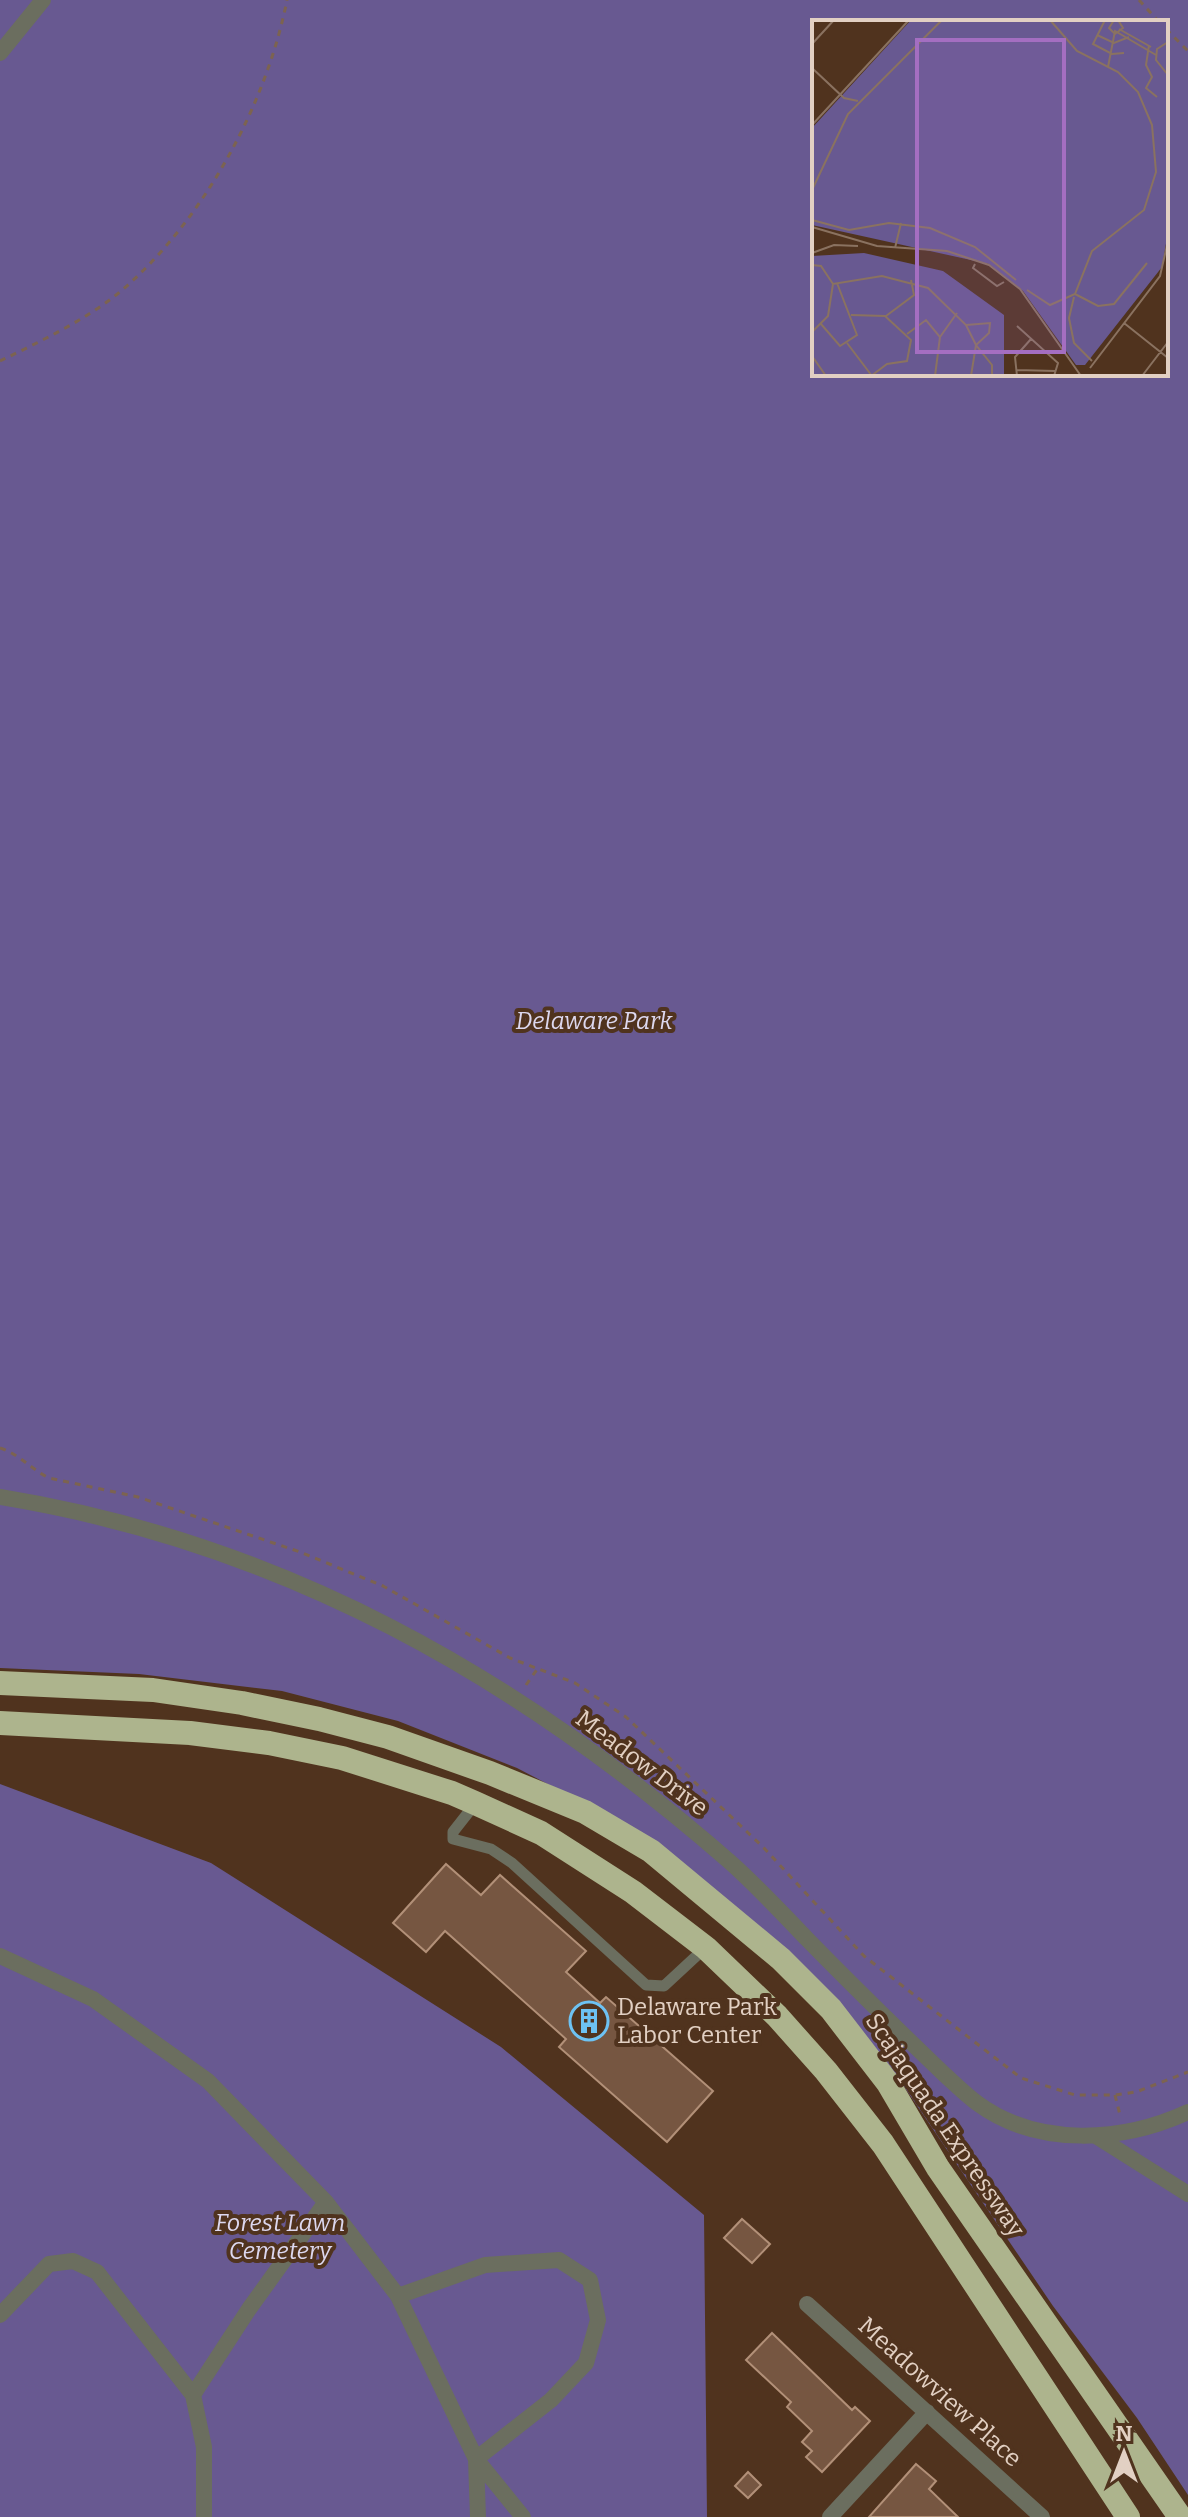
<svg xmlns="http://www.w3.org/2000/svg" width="1188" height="2517" font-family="Bitter,serif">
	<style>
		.green { fill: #685991; fill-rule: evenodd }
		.building { fill: #765641; stroke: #b29078; stroke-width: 2 }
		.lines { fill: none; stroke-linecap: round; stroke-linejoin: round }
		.path { stroke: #7c6350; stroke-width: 3; stroke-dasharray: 6 6; stroke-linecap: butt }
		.lane { stroke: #6b6e5f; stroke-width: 11 }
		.street { stroke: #6b6e5f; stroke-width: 16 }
		.highway { stroke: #adb48d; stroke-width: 24 }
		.labels { text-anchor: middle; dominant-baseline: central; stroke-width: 8; stroke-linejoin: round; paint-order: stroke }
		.park-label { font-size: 24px; font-style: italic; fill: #ddd8ef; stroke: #50331e }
		.street-label { font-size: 24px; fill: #e2d0c3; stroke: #50331e }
		.poi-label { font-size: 24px; fill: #e2d0c3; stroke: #50331e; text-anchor: start }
		.inset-road { fill: none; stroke: #8a7260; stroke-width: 2 }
		.view { fill: #a46ec1; fill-opacity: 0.15; stroke: #a46ec1; stroke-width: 4 }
		.inset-edge { fill: none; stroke: #e2d0c3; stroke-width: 4 }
	</style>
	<rect width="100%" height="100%" fill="#50331e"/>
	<!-- green -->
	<path class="green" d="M0 0H1188V2495L1137 2418 1053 2306 901 2082 859 2028 584 1803 517 1768 398 1721 282 1691 139 1674 0 1668ZM814 22H1166V374H814Z
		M0 1784 211 1863 501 2047 704 2215 707 2517H0Z"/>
	<!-- building -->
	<path class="building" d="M446 1864 481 1895 500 1875 586 1951 566 1972 600 2003 606 1997 713 2091 667 2142 559 2047 566 2039 445 1931 426 1952 393 1923Z
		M742 2219 770 2244 752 2263 724 2238Z
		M772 2333 852 2410 855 2407 870 2421 822 2472 806 2457 812 2451 802 2442 812 2431 787 2407 791 2402 746 2360Z
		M916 2464 936 2481 929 2489 958 2517H869Z
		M748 2472 761 2485 748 2498 735 2486Z"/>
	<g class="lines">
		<!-- path -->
		<path class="path" d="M1139 0 1159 22
			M1166 29 1188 51
			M0 361C41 341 86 320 121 291 203 221 266 106 287 0
			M0 1448C19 1454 31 1469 49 1478L138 1497 300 1552 383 1586 510 1658 575 1683 626 1717 763 1847 864 1956 1021 2078 1075 2095H1115L1136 2092 1188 2072
			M526 1685 538 1668
			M1115 2095 1120 2115"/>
		<!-- lane -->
		<path class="lane" d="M475 1804 453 1832V1839L491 1849 512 1863 646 1985 664 1986 705 1948"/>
		<!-- street -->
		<path class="street" d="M0 53 43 0
			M0 1497C282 1543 517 1676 730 1862 757 1886 782 1913 807 1939 852 1985 898 2030 945 2075 955 2084 966 2095 977 2103 1038 2148 1123 2142 1188 2112
			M0 1956 93 1999 208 2081 326 2202 398 2296 476 2459 478 2517
			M1096 2136 1188 2194
			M398 2296 485 2265 559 2260 590 2280 598 2320 586 2363 551 2400 476 2459 523 2517
			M807 2304 1042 2517
			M0 2315 49 2264 73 2261 97 2272 193 2395 204 2447V2517
			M193 2395 249 2309 326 2202
			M830 2517 927 2412"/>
		<!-- highway -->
		<path class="highway" d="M0 1683 153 1690 242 1703 319 1719 388 1737 490 1773 585 1812 651 1851 781 1959 831 2009 888 2083 938 2168 1180 2517
			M0 1723 190 1733 269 1743 342 1758 452 1793 475 1803 541 1833 633 1892 706 1948 777 2016 826 2071 883 2144 1128 2517"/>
	</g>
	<!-- icons -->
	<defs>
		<symbol id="building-ring" viewBox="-11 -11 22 22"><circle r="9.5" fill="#50331e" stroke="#6dc2f3" stroke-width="1.5"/><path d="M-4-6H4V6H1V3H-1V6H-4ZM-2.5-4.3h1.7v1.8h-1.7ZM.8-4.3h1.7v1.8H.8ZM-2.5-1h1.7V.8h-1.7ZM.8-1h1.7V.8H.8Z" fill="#6dc2f3"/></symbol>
	</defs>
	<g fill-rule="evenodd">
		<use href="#building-ring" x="567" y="1999" width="44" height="44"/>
	</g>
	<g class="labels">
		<!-- park labels -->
		<g class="park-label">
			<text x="594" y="1021">Delaware Park</text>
			<text x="280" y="2223">Forest Lawn<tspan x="280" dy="28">Cemetery</tspan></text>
		</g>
		<!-- street labels -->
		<g class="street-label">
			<text transform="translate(642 1763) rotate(37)">Meadow Drive</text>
			<text transform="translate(945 2125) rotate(56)">Scajaquada Expressway</text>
			<text transform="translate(940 2392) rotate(42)">Meadowview Place</text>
		</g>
		<!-- poi labels -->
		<g class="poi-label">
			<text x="617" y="2007">Delaware Park<tspan x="617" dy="28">Labor Center</tspan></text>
		</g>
	</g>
	<!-- overview -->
	<g transform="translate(812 20)">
		<rect width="356" height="356" fill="#50331e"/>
		<path d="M99 0H356V212L350 247 273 345H264L211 271 177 244 0 205V108ZM52 233 131 251 192 295V356H0V236Z" fill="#685991"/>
		<path class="inset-road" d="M293 0 281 24 300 34 312 33M302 0 297 8 303 14 311 8 306 0M307 9 339 27M285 15 302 23 317 17M356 22 345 29 344 40 356 55M0 24 22 0M337 25 334 45 340 57 334 68 345 77M296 47 303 11 344 35M0 48 32 78 46 81M0 105 97 0M0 170 36 94 130 0M0 200 37 210 77 203 118 208 163 227 204 260M0 207 65 226 135 231 177 245 208 269 269 356M83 228 89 203M0 233 22 225 46 226M163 244 161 248 185 266 192 262M0 245 9 246 21 264 70 256 116 268 154 305 164 325 159 356M215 270 238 285 263 274 280 231 332 190 344 152 340 105 326 72 306 52 265 31 238 0M263 274 286 286 302 284 335 243M262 277 257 298 262 323 280 341M39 295 73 296 99 320 95 341 75 344 59 356M74 296 102 275 99 260M312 303 356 338M9 304 28 326 45 315 25 263M154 305 178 303 177 313 164 325 180 345V356M205 306 246 343 242 356M0 312 16 296 21 264M95 314 114 300 128 317 123 356M128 317 145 293M35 323 60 356M0 336 14 356M278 348 348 256 356 221M205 350 243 351M205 356 203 337 219 319M330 356 356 322"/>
		<path class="view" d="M105 20H252V332H105Z"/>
		<rect width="356" height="356" class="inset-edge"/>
	</g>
	<!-- north arrow -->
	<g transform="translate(1124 2453)" stroke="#50331e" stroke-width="6" paint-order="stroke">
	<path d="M0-6L14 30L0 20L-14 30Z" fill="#e2d0c3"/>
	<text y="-12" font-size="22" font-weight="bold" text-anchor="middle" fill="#e2d0c3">N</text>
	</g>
</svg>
